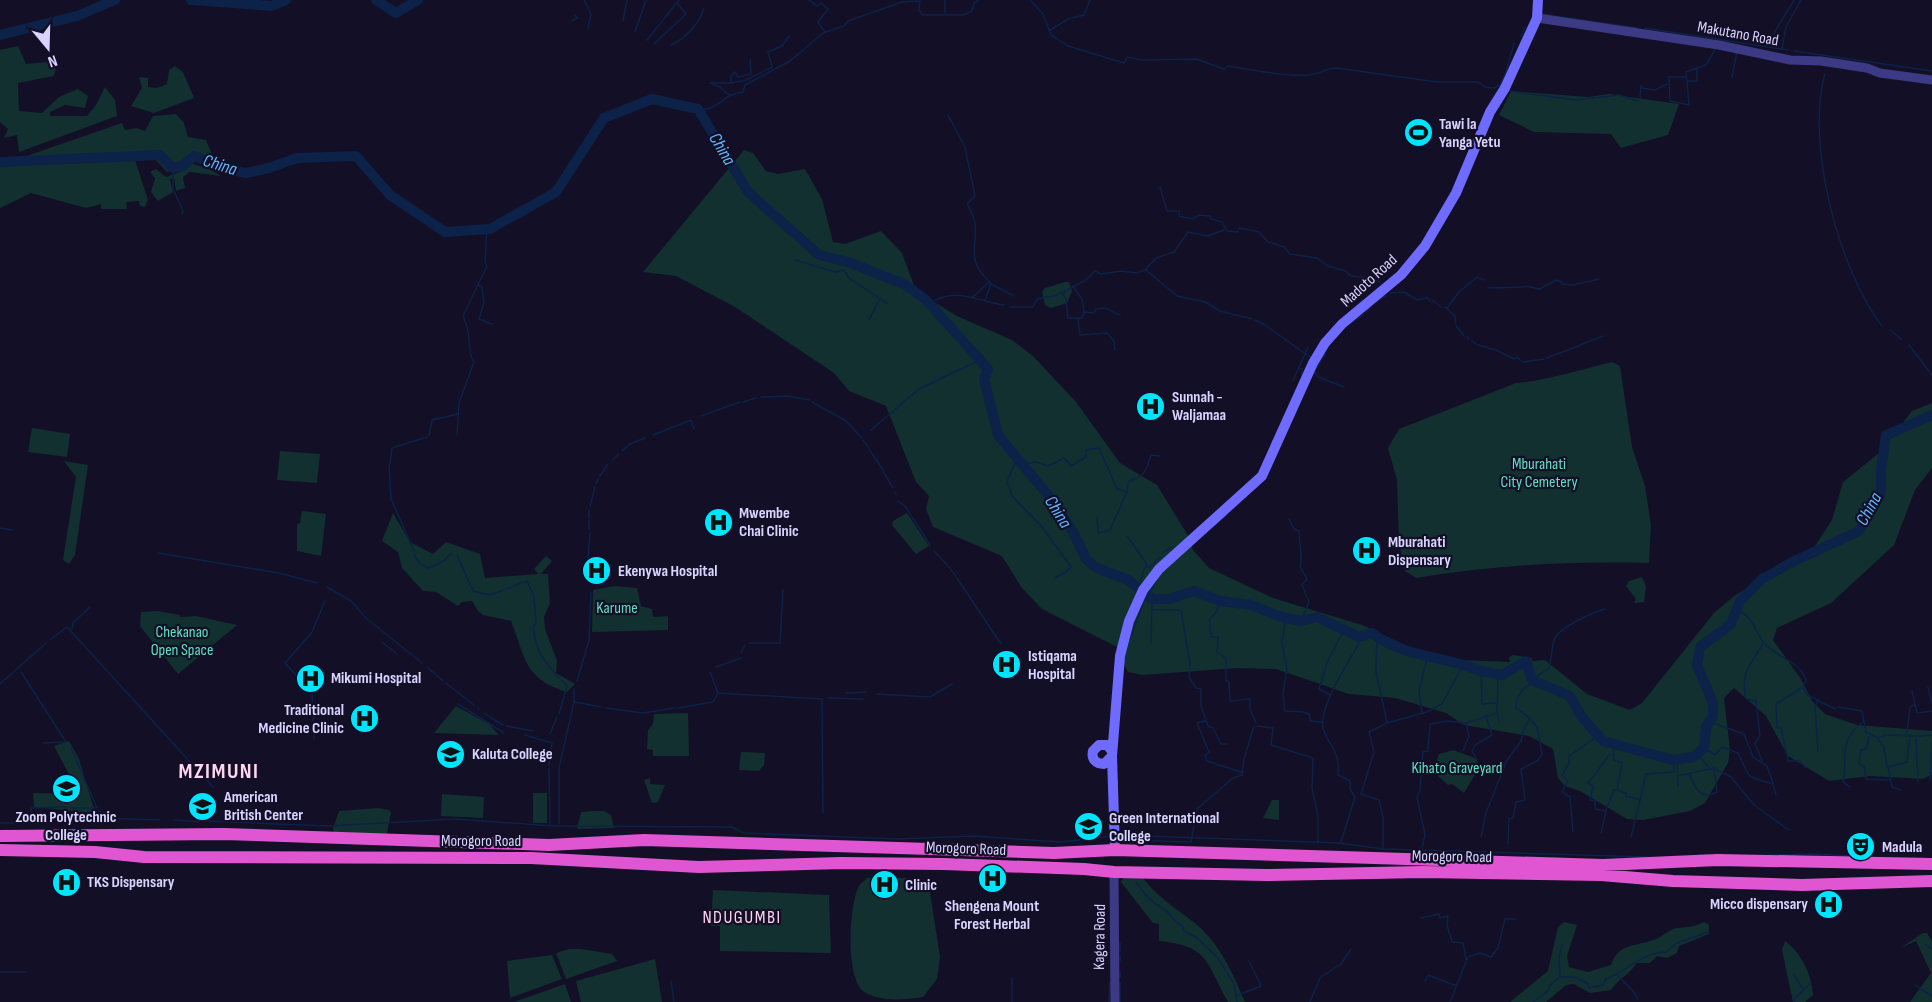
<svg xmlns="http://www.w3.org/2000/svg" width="1932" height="1002" font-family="'Sofia Sans Condensed',sans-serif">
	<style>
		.green { fill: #12302f }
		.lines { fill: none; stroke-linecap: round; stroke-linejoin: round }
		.stream { stroke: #0c2248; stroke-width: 1.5 }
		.river { stroke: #0c2248; stroke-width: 10 }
		.tertiary { stroke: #3d3a85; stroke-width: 9 }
		.secondary { stroke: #6f6bff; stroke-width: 10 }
		.trunk { stroke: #e055d1; stroke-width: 12 }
		.labels { text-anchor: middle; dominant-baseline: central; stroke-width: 4.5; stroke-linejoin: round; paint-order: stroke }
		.street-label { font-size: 16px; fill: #d9d4ff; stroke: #130f26 }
		.poi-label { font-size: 16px; font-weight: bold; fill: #d9d4ff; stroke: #130f26; text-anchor: start }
		.park-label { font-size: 16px; fill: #5fe0c0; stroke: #130f26 }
		.water-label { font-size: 18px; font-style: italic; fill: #62b6ff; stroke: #130f26 }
		.neighbourhood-label { font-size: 18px; letter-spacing: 1.5px; fill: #ffd6f0; stroke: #130f26 }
		.district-label { font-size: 22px; font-weight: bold; letter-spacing: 1.5px; fill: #ffd6f0; stroke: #130f26 }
	</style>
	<rect width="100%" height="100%" fill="#130f26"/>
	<!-- green -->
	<path class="green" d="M18 46 26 64 57 61 54 76 18 83 19 111 42 113 59 97 78 89 88 96 85 108 65 105 50 112V116H87L96 105 105 87 115 100 117 116 19 152 17 135 4 138 8 129 0 122V50Z
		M175 66 183 72 194 98 154 113 131 106 142 88 139 77 148 78V87L157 88 167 84 169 70Z
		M1511 91 1588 97 1609 94 1679 104 1668 135 1621 148 1611 134 1534 132 1499 115Z
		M176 114 184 123 188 137 206 140 220 173 210 167H204L201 155 197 154 191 162 185 156V164L181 168 167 172 156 160 134 157 148 200 145 207 140 206 139 201 126 202 127 209H101V204L86 208 31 193 0 208V158L6 163 122 123 125 130 137 128 145 131 153 116Z
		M744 150 753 153 766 171 778 174 805 169 822 199 833 242 845 244 881 231 902 253 916 291 957 316 1012 340 1033 356 1076 402 1120 463 1157 485 1189 537 1193 550 1209 568 1273 598 1362 625 1435 659 1510 662 1509 657 1513 655 1532 658V661L1545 660 1587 694 1630 710 1642 703 1714 613 1734 596 1811 552 1832 520 1843 482 1879 453 1912 411 1932 403V468L1915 490 1894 545 1831 603 1777 628 1773 640 1801 679 1812 701 1825 714 1857 725 1932 731V775L1922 779 1870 776 1829 781 1788 756 1766 716 1734 688 1724 698 1730 750 1728 763 1705 803 1690 811 1643 820 1627 819 1580 791 1565 786 1558 778 1553 749 1529 736 1464 725 1446 713 1395 698 1349 694 1276 669 1237 668 1142 675 1128 672 1122 661 1121 649 1042 609 1021 587 1002 556 933 527 926 509 929 496 916 482 886 406 849 391 834 373 735 307 676 276 643 272Z
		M190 163 210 169 221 176 190 172 183 177 185 188 176 191 174 178 170 179 173 192 158 201 151 192 155 178 150 172 156 169 166 177 180 172Z
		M1065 282H1069L1072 291 1067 303 1051 308 1045 305 1042 292 1045 288Z
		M1612 362 1620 366 1632 447 1645 486 1651 525 1649 563C1572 561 1492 565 1416 578L1405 571 1399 543 1397 480 1388 448 1399 429 1516 383C1546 381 1582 369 1612 362Z
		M32 428 70 434 67 457 28 452Z
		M280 451 320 454 317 483 277 480Z
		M64 461 88 465 75 555 69 564 63 560 76 477Z
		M302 511 326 514 321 556 297 551V524L300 523Z
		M393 513 410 542 433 554 446 542 480 554 485 578 538 574 534 569 546 556 552 561 541 574H548L550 603 544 617 545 629 557 661 556 673 575 684 567 692C524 679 526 659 511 621L483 615 478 611 472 601 462 602 458 606 436 592 423 591 402 568 398 552 382 541Z
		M907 513 929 546 916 554 892 525 893 521Z
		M1642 577 1646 586 1644 602 1634 603 1636 599 1626 586 1629 581Z
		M615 586 637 588 641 606 652 609 653 617 668 616V630L592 632 593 590Z
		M158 611 180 615V617L196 616 237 625 178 674 140 626 141 612Z
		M456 706 489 724 499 735 434 733Z
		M688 713 689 756H653V750L647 749 648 730 653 724 654 714Z
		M69 741 79 759 94 809 92 813 34 807 33 793 73 794 77 789 54 746Z
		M1453 750 1475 758 1480 766 1464 793 1452 784 1448 785 1438 776 1439 765 1436 763 1439 754Z
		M741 752 765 753 764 765 759 771 739 770Z
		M650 778V784L665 785 658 802 652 803 644 780Z
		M533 793H547V823H533Z
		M442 794 484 797 483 818 441 816Z
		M1272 800H1279V820L1263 818Z
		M378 808 389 810 391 813 386 837 334 833 333 828 339 811Z
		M594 811H604L611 815 614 828 577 829 581 812Z
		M1126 874 1141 875C1156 897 1176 908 1196 924 1220 944 1233 974 1245 1002H1228C1206 962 1209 946 1159 941V924L1153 923 1121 882Z
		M867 878H916L930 892 940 957 937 979 923 997C902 1000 881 1002 864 992 845 977 849 908 858 888 859 884 865 881 867 878Z
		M713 890 829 895 831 953 720 951V926H711Z
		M1564 922 1577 925 1567 956 1569 967 1588 972 1611 965C1619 942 1636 947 1656 939 1663 936 1670 929 1677 928 1688 927 1694 927 1704 922L1709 925V934L1679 946 1677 953 1667 958 1657 956 1650 963H1637C1629 975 1619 978 1611 990L1590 993 1574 984 1566 985 1546 1002H1510L1548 971 1558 927Z
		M1923 933H1927L1932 942V1002H1910L1931 973 1916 941 1900 948Z
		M1785 941C1801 952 1812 975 1813 995L1805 1002H1793L1782 950Z
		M569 949H581L612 954 617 961 566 979 556 953Z
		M552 955 562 979 510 998 507 961Z
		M655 959 662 1002H581L576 981Z
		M565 984 571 1002H514Z"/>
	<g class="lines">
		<!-- stream -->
		<path class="stream" d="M584 0 591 14 588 28
			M809 0 817 6 821 3 828 9 818 22 825 32
			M1031 1 1043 14 1051 35 1056 38 1068 46 1124 63 1127 57 1141 60 1196 59 1224 69 1228 66C1248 69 1296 79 1314 74 1323 72 1326 68 1337 68L1437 82H1478L1485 87 1494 88 1500 85 1506 72 1514 43
			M945 13V0
			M1541 14 1637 28
			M572 21 577 18 575 15
			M623 21 627 0
			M1645 28 1788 50
			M1049 31 1068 19 1084 15 1090 0
			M635 32 646 0
			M1521 37 1525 27
			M647 40 679 0
			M654 44 686 14 678 4
			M671 45C685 39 700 23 704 8
			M1773 48 1774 33 1794 0
			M1782 48 1786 27 1801 0
			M1794 51 1932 71
			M750 59 751 74 738 77 735 72 731 76V83L746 80 772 67 768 52 782 46 789 36
			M1847 69 1866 72
			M1825 74C1805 143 1839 270 1882 326
			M1686 77V72L1706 65 1716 48
			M1732 77 1737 52
			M1687 81 1689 105 1670 101 1669 77H1686L1687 81H1697V68
			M1509 91 1576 100 1619 95 1638 101
			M729 95 720 87 710 83H731
			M1640 97 1641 85 1642 88 1655 90 1667 84
			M698 109C712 111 718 103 729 96 732 94 739 93 743 92L745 85 790 61 823 33 844 26 848 21 902 2 920 1 919 10 923 15H963L972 11 974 3 979 0
			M948 115 965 147 975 196 967 204C989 238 957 254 991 283L985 301
			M173 168V189L183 211 182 214
			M1160 187 1167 211H1179V216L1192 219 1199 215 1210 216 1211 219 1222 222 1227 231 1237 232 1239 228 1259 232 1268 242 1284 247 1290 254 1317 258 1328 266 1346 271 1351 276 1369 278 1380 282
			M795 260 835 272 844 270 849 278 888 304
			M1146 270 1177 296 1205 302 1220 311 1252 319
			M991 284 1014 296
			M1563 284 1573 285 1599 279
			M478 285 482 287 484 303 479 319 492 324
			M1526 286 1539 289
			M1073 287 1082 299 1084 311
			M1488 288 1525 287
			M1540 289 1556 280 1563 283
			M1062 292 1066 300 1068 318H1082L1084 312 1094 313 1096 309C1111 306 1109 312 1120 315
			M1390 293 1404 292 1417 300 1427 298 1430 301
			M973 297 989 282
			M1432 300 1441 307
			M1376 302 1385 296
			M929 304C955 286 976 301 1004 305
			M1010 307H1033L1037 299 1055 296 1086 280 1095 271 1101 274 1121 271 1137 273 1145 270 1156 258 1174 252 1188 232 1207 236 1224 230
			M1445 307 1455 316 1456 325
			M1447 308 1459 292 1477 277 1484 280
			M1366 312 1372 305
			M1078 319 1080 335 1107 333 1114 341 1115 350
			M869 320 879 300
			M1255 320 1264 324
			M1351 323 1363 315
			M1265 325 1310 357
			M1456 326 1464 336
			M1890 330 1901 339
			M1467 337 1469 339
			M1472 341 1478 345 1495 350
			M1580 345 1603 336
			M1909 345 1932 375
			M1496 350 1514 359 1517 357 1521 361
			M1546 358 1579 346
			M473 361C467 350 472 333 463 316L487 266 485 262 487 229
			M1523 362 1544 359
			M1299 368 1302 369V376
			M1317 368 1325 354
			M1314 371 1318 377 1344 387
			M1293 381 1308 347
			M761 397 788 396 809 400
			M743 402 756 398
			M812 402 846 421 862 438
			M701 416 740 402
			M871 430 919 389 980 360
			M457 435 459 403 474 362
			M653 435 691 420 694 429
			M429 436 432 420 458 414
			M863 440 868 447
			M869 449 883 470
			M622 451 630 444 645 438
			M1017 457 1007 482 1012 496 1042 527 1071 567 1063 574
			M612 460 619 454
			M390 464 392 448 427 437
			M1023 464 1036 462 1048 466 1064 458 1071 466 1086 457V450L1099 448 1117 489 1127 492 1129 481C1146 476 1146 470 1151 455L1160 456
			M389 465 391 499 414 551
			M883 471 893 488
			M600 476 608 464
			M596 484 598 479
			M895 492 896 495
			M898 501 905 506 930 545
			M590 506 595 487
			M1097 517 1098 533 1110 530 1127 492
			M589 518V510
			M1289 519 1294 529 1299 531C1299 540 1303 561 1300 567L1307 579 1302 585 1309 602 1301 621
			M589 523V520
			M589 524V530
			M1215 525 1227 515
			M0 528 12 530
			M1127 536 1146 563 1147 567 1144 569 1141 580
			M934 551 950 568
			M1164 552 1172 547
			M158 553 279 573 317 583
			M414 554 419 563 428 568 442 562 452 553
			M457 555 473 591 490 595 527 581 534 597 536 623 533 627C537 654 542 658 559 678
			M588 559 590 533
			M1149 568 1160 557
			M951 570 956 576
			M957 578 999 641
			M1055 578 1062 574
			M1137 586 1140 582
			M327 587 351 601 366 618 422 663
			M1220 601 1217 611 1210 619 1211 637H1218L1217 652 1226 658V680L1229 682 1230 701 1250 699V709L1256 723
			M1152 610H1181L1190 664 1189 677 1196 688 1201 689V706L1208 726 1213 728 1221 744H1227
			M1736 611C1752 613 1755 631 1763 642 1775 657 1800 661 1806 680L1803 687 1807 695 1835 709
			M1286 616 1282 643 1287 669 1283 693 1285 711 1304 712 1310 715V721L1322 722
			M72 629 73 623 90 607
			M1130 639 1143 603 1157 581
			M1377 639 1376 672 1387 722
			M50 640 67 627 213 787
			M382 642 397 654
			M1000 642 1001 644
			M749 643H780L783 590
			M1151 643 1152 599
			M741 653 745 645
			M427 667 443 681
			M716 667 741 658
			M1481 671 1482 704 1495 703
			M21 672 66 742 43 743
			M1532 680 1549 668C1552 659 1551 650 1554 640 1558 628 1591 613 1605 609
			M577 681 589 640 591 592
			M446 683 475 706
			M0 684 46 643
			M1803 687 1776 704 1777 728H1781L1788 761H1800L1806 768
			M1928 687 1932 703
			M1912 691 1917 713 1932 711
			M718 693 822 699 823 813
			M846 693 866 692
			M877 694 930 697 952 684
			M1330 695 1319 689 1328 660 1343 632
			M828 698 863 699
			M1818 700 1815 707 1818 751
			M575 702 601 707
			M458 704 504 733
			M1838 707 1862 711 1866 732 1878 738 1885 735 1917 736
			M478 708 479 710
			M606 708 643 713 674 708
			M678 708 713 702 718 693 710 672
			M484 713 490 717
			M1422 713 1419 691 1428 655
			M1497 713 1500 723
			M559 714 567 686 561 680
			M491 718 503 725
			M1205 721 1197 723 1209 752 1205 755 1207 761 1241 772
			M1710 722 1744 734 1753 757 1767 766 1773 783
			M506 726 533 731
			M1257 726 1273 728 1271 745 1313 758 1312 788 1318 816V842
			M1907 733 1910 707 1914 705
			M550 734 557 717
			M525 735 552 743 549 765
			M1919 736 1932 735
			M1869 737 1866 749 1861 750 1859 764 1864 766 1866 779 1889 780
			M1916 738 1918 782
			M314 739 312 693 285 663 312 632 325 601
			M1878 739 1884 747 1887 767
			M1614 746 1613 759 1622 763 1617 790 1626 793V796L1640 800 1631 837
			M1704 748 1715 755 1722 747 1738 753C1751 779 1743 775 1773 784L1776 795
			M1463 751 1469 736 1466 723 1497 713 1498 674
			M1698 754 1709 768
			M1477 760 1472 751 1475 745 1492 735 1486 716
			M1677 760 1678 786
			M1762 761 1755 743 1760 736 1756 701 1746 699C1740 672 1750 666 1763 644
			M549 769 550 825
			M1715 769 1731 777 1754 805 1789 830
			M1678 776 1714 768 1717 792C1701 801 1694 788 1690 774
			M1930 780 1932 743
			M1850 787 1843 782C1848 760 1837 740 1863 722
			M1901 790 1892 787 1888 767 1907 762 1910 735
			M1640 800 1646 774 1674 772 1673 760
			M71 808H97L71 748
			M1606 810 1614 790H1617
			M99 811 111 818
			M31 816V808L66 807
			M175 820 199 822
			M207 821 328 826 455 819 553 826 732 827 743 833 898 839 974 836 1061 842 1111 836
			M0 823H20L29 816 160 820
			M559 824V768L574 702V689
			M1573 832 1570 797 1562 792 1568 781 1562 775 1569 763V756L1598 736
			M1601 833 1606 811 1595 809V801L1590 800 1593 786 1588 783 1610 754
			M1118 835 1339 843 1383 849 1647 857
			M1481 837 1486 813 1506 762 1521 741 1523 731 1530 718 1516 708C1516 697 1523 685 1535 683
			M1123 840 1191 842 1197 809 1233 778 1242 775 1244 759 1254 726
			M1341 842 1355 797 1350 789V781L1338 775C1340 747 1328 748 1323 727 1319 706 1349 662 1359 643V637
			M1508 844 1509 819 1513 818 1516 802 1525 800 1521 769 1537 761 1542 754 1537 727 1531 720
			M1383 848V817L1379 800 1361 794 1374 752 1369 732 1387 723 1427 712 1442 704 1463 665
			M1422 848 1425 835 1417 797 1420 791 1423 752 1428 751 1430 724 1448 721 1466 723
			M1699 855 1721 854
			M1768 855 1815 854 1871 857
			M1136 882C1147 898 1150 900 1165 910 1172 915 1175 923 1183 926V930L1197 938 1218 958 1234 984 1237 1002
			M1421 918 1439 914 1440 918 1448 916 1447 925 1452 942 1463 943 1466 959
			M1120 943V951
			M1925 944 1932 949
			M1120 956V961
			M0 972H25
			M1120 972V977
			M1560 975 1559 958 1562 944
			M1617 975 1632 990 1638 999
			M1794 975 1803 989
			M671 981 674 1002
			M1425 981 1428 975 1457 986
			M1915 985 1932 996
			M1236 996 1261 986 1249 961
			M1012 1002V978
			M1109 1002 1110 982
			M1120 1002V983
			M1310 1002 1320 978 1341 964 1351 949
			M1450 1002 1468 957 1480 953 1491 957 1498 948 1505 919H1516
			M1533 1002 1549 990V986L1560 977H1574L1587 983 1589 988 1603 985 1606 979C1627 971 1643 952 1666 952L1677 943 1709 932
			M1795 1002 1793 1000 1811 983"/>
		<!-- river -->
		<path class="river" d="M191 0 272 6 286 0
			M376 0 396 13 418 0
			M0 35 77 16 115 0
			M0 162 160 155 173 168 183 166 194 156 222 168 246 173 269 168 297 158 356 156 390 195 445 232 490 229 556 192 604 118 652 99 698 109 748 192 819 255 848 262 906 285 926 300 980 360 988 369 984 379 998 435 1052 500 1072 530 1086 559 1095 567 1128 580 1152 599H1169L1194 591 1220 601 1252 605 1278 616 1301 621 1317 617 1359 637 1372 633C1401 657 1446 656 1481 671
			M1766 577 1792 562 1859 531 1881 493V470L1886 435 1932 415
			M1481 671 1502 675 1526 661 1532 680 1570 696 1581 716 1603 741 1673 760 1694 757 1704 748 1706 727 1713 716V703L1697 665 1700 647 1731 624 1740 601 1763 578"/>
		<!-- tertiary -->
		<path class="tertiary" d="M1537 18 1719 45 1790 60 1821 61 1867 68 1880 73 1932 80
			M1114 872 1115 1002"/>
		<!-- secondary -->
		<path class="secondary" d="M1111 750 1107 745H1099L1093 751C1091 759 1096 764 1104 764L1112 756 1120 656 1129 621 1143 590 1159 569 1262 476 1313 363 1325 343 1342 324 1401 275 1425 246 1456 193 1490 112 1505 88 1537 18 1538 0
			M1112 756 1115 850"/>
		<!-- trunk -->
		<path class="trunk" d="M0 836 224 834 549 845 644 840 1054 853 1115 850 1603 865 1718 860 1932 864
			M0 850 95 852 144 857 531 858 699 867 841 863 944 864 1084 869 1114 872 1266 875 1423 872 1601 875 1673 881 1802 885 1932 881"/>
	</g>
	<!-- icons -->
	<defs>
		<symbol id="stadium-disc" viewBox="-11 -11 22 22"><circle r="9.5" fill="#00e5ff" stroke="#130f26"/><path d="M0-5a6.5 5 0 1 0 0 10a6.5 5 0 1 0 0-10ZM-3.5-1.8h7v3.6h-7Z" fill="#111"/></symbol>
		<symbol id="hospital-disc" viewBox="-11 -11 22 22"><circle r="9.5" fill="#00e5ff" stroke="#130f26"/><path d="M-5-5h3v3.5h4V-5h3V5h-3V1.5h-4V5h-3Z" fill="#111"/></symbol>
		<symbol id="university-disc" viewBox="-11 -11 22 22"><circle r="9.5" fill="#00e5ff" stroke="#130f26"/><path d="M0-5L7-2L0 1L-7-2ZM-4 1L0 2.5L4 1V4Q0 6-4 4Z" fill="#111"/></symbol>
		<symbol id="theatre-disc" viewBox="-11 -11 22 22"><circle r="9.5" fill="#00e5ff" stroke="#130f26"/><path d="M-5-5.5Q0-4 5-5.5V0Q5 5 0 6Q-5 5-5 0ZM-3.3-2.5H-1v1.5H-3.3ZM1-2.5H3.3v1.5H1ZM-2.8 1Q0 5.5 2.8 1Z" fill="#111"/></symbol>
	</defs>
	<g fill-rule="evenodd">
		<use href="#stadium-disc" x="1402" y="116" width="33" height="33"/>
		<use href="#hospital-disc" x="1134" y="390" width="33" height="33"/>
		<use href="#hospital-disc" x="702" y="506" width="33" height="33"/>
		<use href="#hospital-disc" x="1350" y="534" width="33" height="33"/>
		<use href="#hospital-disc" x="580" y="554" width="33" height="33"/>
		<use href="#hospital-disc" x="990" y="648" width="33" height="33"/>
		<use href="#hospital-disc" x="294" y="662" width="33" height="33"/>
		<use href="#hospital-disc" x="348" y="702" width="33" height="33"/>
		<use href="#university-disc" x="434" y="738" width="33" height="33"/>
		<use href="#university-disc" x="50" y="772" width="33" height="33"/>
		<use href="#university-disc" x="186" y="790" width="33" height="33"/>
		<use href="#university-disc" x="1072" y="810" width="33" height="33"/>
		<use href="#theatre-disc" x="1844" y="830" width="33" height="33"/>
		<use href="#hospital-disc" x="976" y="862" width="33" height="33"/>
		<use href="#hospital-disc" x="50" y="866" width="33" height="33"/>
		<use href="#hospital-disc" x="868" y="868" width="33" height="33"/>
		<use href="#hospital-disc" x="1812" y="888" width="33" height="33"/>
	</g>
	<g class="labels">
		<!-- street labels -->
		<g class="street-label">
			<text transform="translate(1738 34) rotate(10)">Makutano Road</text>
			<text transform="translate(1369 281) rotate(-42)">Madoto Road</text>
			<text x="481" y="841">Morogoro Road</text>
			<text transform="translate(966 849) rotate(2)">Morogoro Road</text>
			<text transform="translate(1452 857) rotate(1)">Morogoro Road</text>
			<text transform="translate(1100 937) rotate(-89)">Kagera Road</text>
		</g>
		<!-- poi labels -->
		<g class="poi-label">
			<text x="1439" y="124">Tawi la<tspan x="1439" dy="18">Yanga Yetu</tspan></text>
			<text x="1172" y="397">Sunnah -<tspan x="1172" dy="18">Waljamaa</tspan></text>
			<text x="739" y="513">Mwembe<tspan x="739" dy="18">Chai Clinic</tspan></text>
			<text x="1388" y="542">Mburahati<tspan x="1388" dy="18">Dispensary</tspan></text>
			<text x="618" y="571">Ekenywa Hospital</text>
			<text x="1028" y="656">Istiqama<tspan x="1028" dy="18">Hospital</tspan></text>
			<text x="331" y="678">Mikumi Hospital</text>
			<text x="344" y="710" text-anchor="end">Traditional<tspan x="344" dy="18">Medicine Clinic</tspan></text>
			<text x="472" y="754">Kaluta College</text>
			<text x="224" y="797">American<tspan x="224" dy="18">British Center</tspan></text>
			<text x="66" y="817" text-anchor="middle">Zoom Polytechnic<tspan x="66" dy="18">College</tspan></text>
			<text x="1109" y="818">Green International<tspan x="1109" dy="18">College</tspan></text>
			<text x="1882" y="847">Madula</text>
			<text x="87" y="882">TKS Dispensary</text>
			<text x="905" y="885">Clinic</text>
			<text x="1808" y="904" text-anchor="end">Micco dispensary</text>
			<text x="992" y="906" text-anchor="middle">Shengena Mount<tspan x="992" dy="18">Forest Herbal</tspan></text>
		</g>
		<!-- park labels -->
		<g class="park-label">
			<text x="1539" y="464">Mburahati<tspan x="1539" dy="18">City Cemetery</tspan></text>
			<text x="617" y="608">Karume</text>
			<text x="182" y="632">Chekanao<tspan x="182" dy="18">Open Space</tspan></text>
			<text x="1457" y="768">Kihato Graveyard</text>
		</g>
		<!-- water labels -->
		<g class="water-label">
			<text transform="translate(722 149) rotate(59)">China</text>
			<text transform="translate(220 165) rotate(17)">China</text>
			<text transform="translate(1869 509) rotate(-61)">China</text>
			<text transform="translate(1058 512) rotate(58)">China</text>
		</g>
		<!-- neighbourhood labels -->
		<g class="neighbourhood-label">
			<text x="742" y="917">NDUGUMBI</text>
		</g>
		<!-- district labels -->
		<g class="district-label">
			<text x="219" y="771">MZIMUNI</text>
		</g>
	</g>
	<!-- north arrow -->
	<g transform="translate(48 48) rotate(161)" stroke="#130f26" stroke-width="4.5" paint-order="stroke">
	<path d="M0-4.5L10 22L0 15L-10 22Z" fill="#d9d4ff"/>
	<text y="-9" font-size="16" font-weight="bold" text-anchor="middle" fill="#d9d4ff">N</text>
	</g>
</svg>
